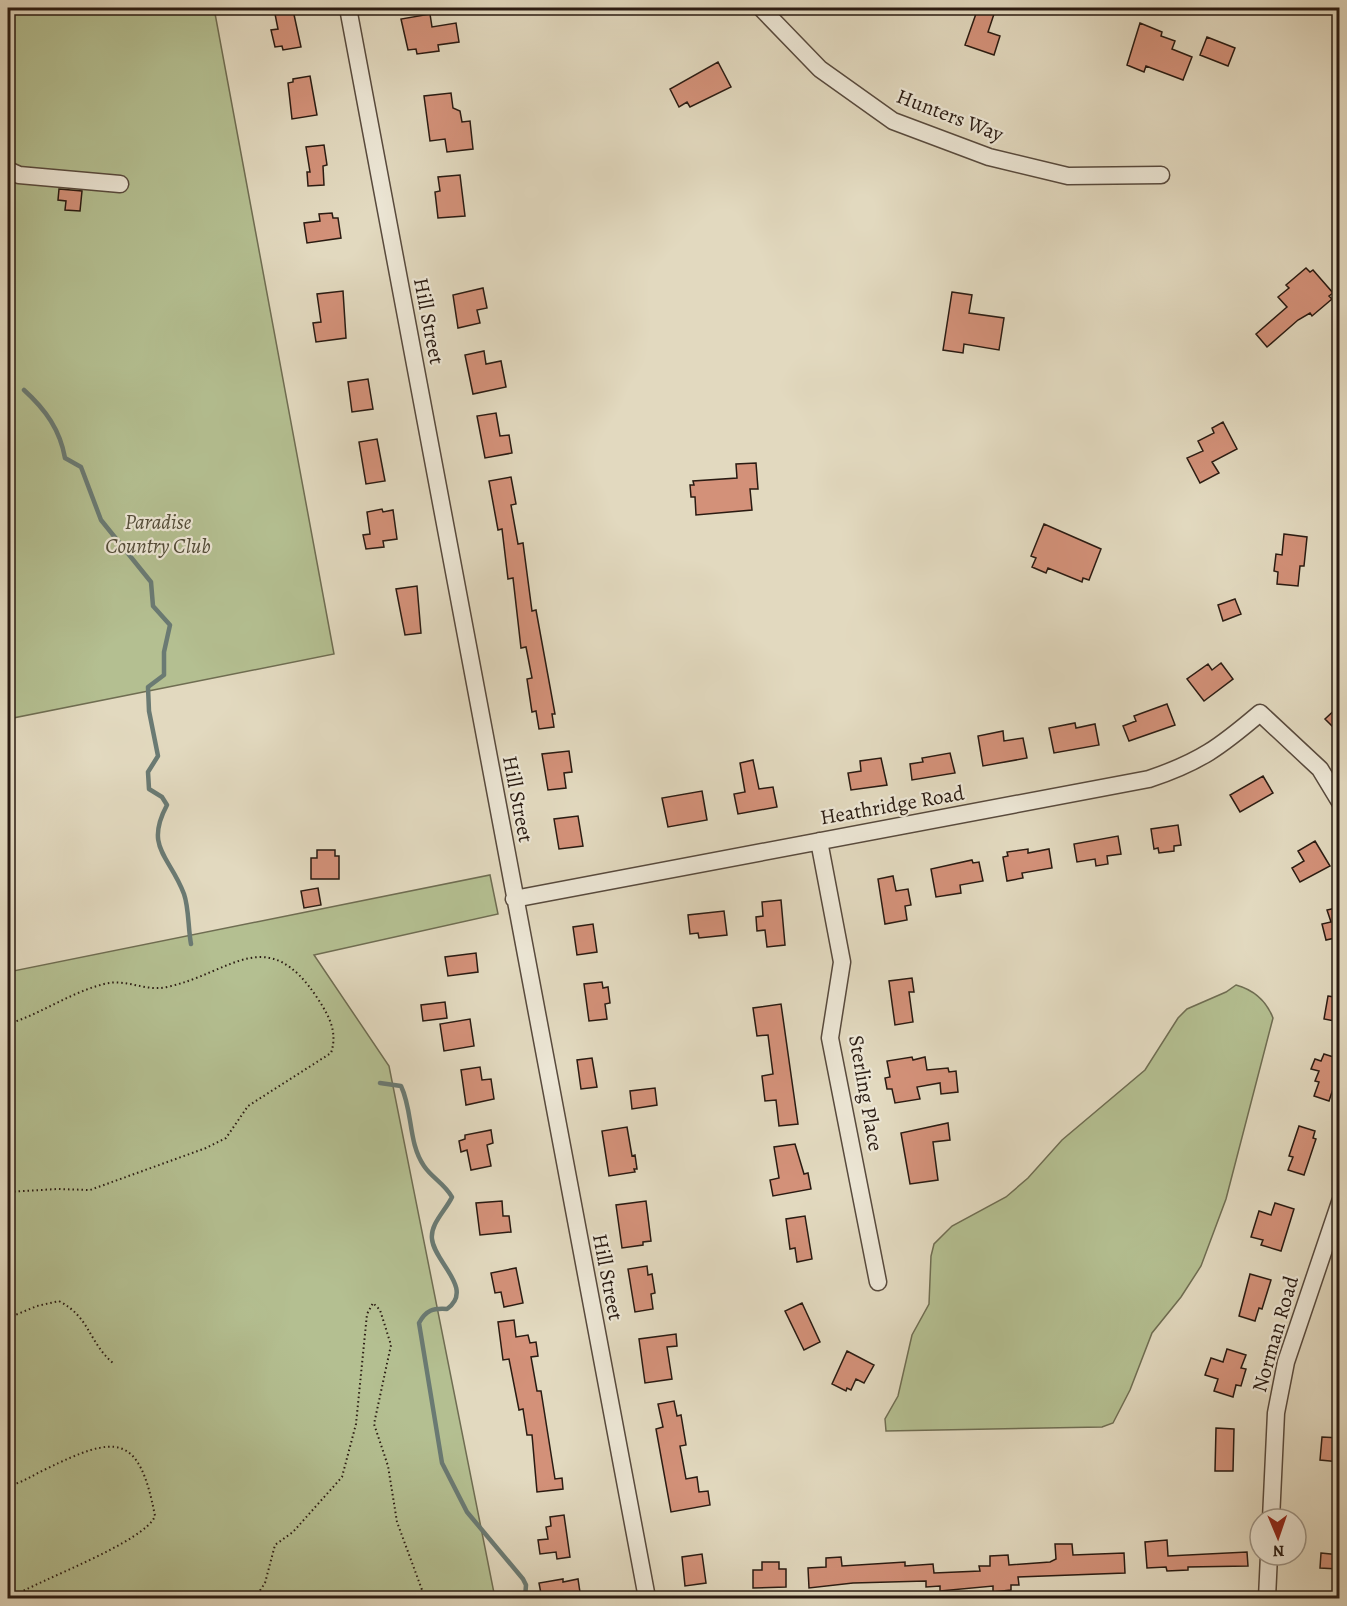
<svg xmlns="http://www.w3.org/2000/svg" width="1347" height="1606" font-family="Alegreya,serif">
	<style>
		.green { fill: #b4bf91; stroke: #6f6d52; stroke-width: 1.5 }
		.lines { fill: none; stroke-linecap: round; stroke-linejoin: round }
		.stream { stroke: #6a7a73; stroke-width: 4.5 }
		.building { fill: #d39179; stroke: #2a1b12; stroke-width: 1.5 }
		.minor-casing { stroke: #584a3d; stroke-width: 19 }
		.path { stroke: #2a1b12; stroke-width: 2; stroke-dasharray: 1.5 3; stroke-linecap: butt }
		.minor { stroke: #ece6d5; stroke-width: 16 }
		.labels { text-anchor: middle; dominant-baseline: central; stroke-width: 4.5; stroke-linejoin: round; paint-order: stroke }
		.street-label { font-size: 21px; fill: #2a1b12; stroke: #ece6d5 }
		.park-label { font-size: 21px; font-style: italic; fill: #534c38; stroke: #ece6d5 }
	</style>
	<rect width="100%" height="100%" fill="#e2d9bf"/>
	<filter id="stains"><feTurbulence type="fractalNoise" baseFrequency=".00333" numOctaves="4"/><feColorMatrix values="0 0 0 0 .2 0 0 0 0 .09 0 0 0 0 .02 0 0 0 .5 -.17"/></filter>
	<radialGradient id="worn" r=".72"><stop offset=".6" stop-color="#630" stop-opacity="0"/><stop offset="1" stop-color="#630" stop-opacity=".3"/></radialGradient>
	<!-- green -->
	<path class="green" d="M8 8H214L334 654 8 719Z
		M490 875 498 914 314 955 389 1066 495 1598H8V972Z
		M1236 985C1254 990 1266 1000 1273 1018L1226 1199 1201 1266 1181 1297 1152 1333 1130 1390 1113 1423 1102 1427 886 1431 885 1419 898 1396 912 1335 929 1304 931 1256 934 1244 952 1226 1006 1197 1028 1178 1062 1140 1145 1070 1178 1018 1187 1009 1226 992Z"/>
	<g class="lines">
		<!-- stream -->
		<path class="stream" d="M24 390C46 410 60 430 65 458L81 467 101 520 151 582 153 606 170 625 164 652V675L148 687 149 711 158 756 148 772 149 789 162 797 167 805C144 848 170 856 184 894 189 908 188 928 191 944
			M380 1083 401 1086C413 1111 408 1143 424 1166 432 1178 444 1183 452 1197 446 1210 430 1224 432 1239 434 1262 475 1289 447 1309 433 1308 426 1310 419 1323L442 1463 467 1512 523 1579 526 1585 525 1598"/>
	</g>
	<!-- building -->
	<path class="building" d="M978 8H996L988 32 1000 36 994 55 965 45Z
		M293 10 301 47 283 50 282 46 275 47 271 30 278 29 275 14Z
		M430 14 432 27 456 23 459 42 438 45 439 51 417 54 416 49 408 50 401 19Z
		M1140 23 1162 32 1161 36 1175 41 1172 49 1192 57 1183 80 1146 66 1144 72 1127 65Z
		M1207 37 1235 48 1228 66 1200 55Z
		M718 62 731 87 690 107 687 102 679 107 670 89Z
		M310 76 317 115 292 119 288 83 293 82V79Z
		M451 93 453 108 460 111 462 122 470 121 473 149 447 152 445 139 430 141 424 96Z
		M324 145 327 165 323 166 324 185 308 186 307 172H310L306 147Z
		M460 175 465 216 438 218 435 192 440 191 438 177Z
		M59 189 82 191 80 211 65 210 66 201 58 200Z
		M332 213 333 218H338L341 238 307 243 304 223 320 221 319 214Z
		M1306 268 1310 272 1313 270 1333 293 1329 296 1332 299 1312 316 1310 313 1298 320 1267 347 1256 334 1287 307 1278 297 1289 288 1286 285Z
		M483 288 487 308 477 310 480 323 458 328 453 295Z
		M343 291 346 338 316 342 313 323 321 322 317 294Z
		M952 292 972 295 969 313 1004 318 999 350 964 344 963 353 943 350Z
		M484 351 486 364 501 361 506 387 473 394 465 355Z
		M368 379 373 409 352 412 348 382Z
		M496 413 500 436 509 435 512 453 485 458 477 416Z
		M1223 422 1237 449 1212 462 1219 473 1200 483 1187 458 1203 451 1198 441 1214 433 1212 428Z
		M377 439 385 481 366 484 359 442Z
		M756 463 758 489H750L752 510 696 515 695 497H691L690 485H694L693 481 737 478 736 464Z
		M511 477 516 504 511 505 518 544 523 543 532 611 536 610 555 714H552L554 727 539 729 536 711 532 712 527 679 532 678 526 647 521 648 513 578 508 579 502 529 498 530 489 481Z
		M382 509 383 512 393 510 397 539 383 541 384 547 366 549 363 535 370 534 367 512Z
		M1044 524 1101 549 1089 580 1083 578 1082 582 1048 568 1046 573 1032 567 1036 558 1031 556Z
		M1284 534 1307 537 1304 566H1300L1298 586 1277 584 1278 572 1274 571 1276 554 1282 555Z
		M417 586 421 633 405 635 396 589Z
		M1235 599 1241 614 1223 621 1218 605Z
		M1221 663 1233 679 1204 701 1187 679 1208 664 1212 670Z
		M1167 704 1175 725 1129 741 1123 726 1136 721 1134 716Z
		M1340 705V734L1325 719Z
		M1075 723 1076 728 1095 724 1099 745 1054 753 1049 728Z
		M1003 731 1004 741 1023 738 1027 758 983 766 978 736Z
		M569 751 572 772 564 773 566 788 548 790 542 754Z
		M950 753 955 773 912 780 910 764 923 762 922 758Z
		M881 758 887 785 851 790 848 773 861 771 860 761Z
		M753 760 759 789 773 787 777 807 738 814 734 794 745 792 740 763Z
		M1263 776 1273 793 1240 812 1230 795Z
		M702 791 707 820 668 827 662 798Z
		M578 816 583 846 559 849 554 819Z
		M1178 825 1181 845 1174 846V851L1159 853 1158 848 1154 849 1151 829Z
		M1118 836 1121 854 1107 856 1108 864 1096 866 1095 859 1077 862 1074 844Z
		M1315 841 1330 866 1300 882 1292 868 1304 861 1298 851Z
		M1028 849V853L1049 849 1052 868 1022 873 1023 878 1007 881 1003 857 1008 856 1007 852Z
		M317 850H335V856H339V879H311V858H317Z
		M972 860 973 863 979 862 983 881 960 885 961 893 936 897 931 869Z
		M893 876 896 891 908 889 911 905 905 906 907 920 885 924 878 879Z
		M318 888 321 905 304 908 301 891Z
		M781 900 785 945 767 947 765 930 757 931 756 917 763 916 762 902Z
		M1340 907V941H1335V938L1326 940 1322 924 1331 922 1327 910Z
		M724 911 727 935 699 938 698 933 690 934 688 915Z
		M593 924 597 952 577 955 573 927Z
		M476 953 478 972 448 976 445 957Z
		M912 978 914 992H909L913 1022 895 1025 889 981Z
		M602 982 603 988 608 987 610 1003 605 1004 607 1019 589 1021 584 984Z
		M1328 996 1340 998V1022L1324 1019Z
		M445 1002 447 1018 423 1021 421 1005Z
		M781 1004 798 1124 779 1126 776 1100 765 1101 762 1076 773 1074 768 1035 757 1036 753 1008Z
		M470 1019 474 1046 444 1051 440 1024Z
		M1324 1054 1340 1059V1078L1337 1077 1329 1101 1314 1096 1319 1082 1315 1081 1319 1071 1311 1069 1315 1059 1321 1061Z
		M912 1057 913 1060 925 1057 927 1070 948 1068 949 1072 956 1071 958 1092 941 1094 940 1083 917 1087 920 1099 895 1103 892 1089H887L885 1078 890 1077 887 1061Z
		M592 1058 597 1087 581 1089 577 1060Z
		M480 1067 482 1080 491 1079 494 1099 466 1105 461 1070Z
		M655 1088 657 1105 632 1109 630 1091Z
		M948 1123 950 1140 933 1142 938 1180 910 1184 901 1133Z
		M1299 1126 1315 1131 1313 1138 1316 1139 1304 1175 1288 1170 1293 1157 1289 1156Z
		M627 1127 632 1156 635 1155 637 1169H634L635 1172 609 1176 602 1131Z
		M491 1130 493 1143 487 1145 491 1166 471 1170 467 1150 461 1152 459 1141 465 1139V1135Z
		M795 1144 804 1174 808 1173 811 1189 773 1196 770 1180 779 1178 774 1147Z
		M502 1201 503 1216H509L511 1232 480 1235 476 1203Z
		M646 1201 651 1241 643 1242V1245L622 1248 616 1205Z
		M1275 1203 1294 1209 1281 1251 1261 1245 1263 1240 1251 1237 1259 1211 1271 1215Z
		M805 1216 812 1259 797 1262 795 1248 790 1249 786 1219Z
		M647 1266 648 1275 652 1274 655 1293 651 1294 653 1309 635 1312 628 1269Z
		M516 1268 523 1303 504 1307 501 1292 495 1293 491 1273Z
		M1250 1274 1271 1280 1262 1309 1259 1308 1255 1321 1239 1316Z
		M802 1303 820 1342 804 1350 785 1311Z
		M514 1320 516 1337 528 1335 530 1343 536 1342 538 1356 531 1357 537 1391H541L555 1479 562 1478 563 1489 537 1492 532 1435H527L523 1409 519 1410 509 1359 503 1360 498 1322Z
		M676 1334 677 1346 667 1347 672 1379 645 1383 639 1339Z
		M1227 1349 1246 1355 1241 1368 1246 1369 1241 1386 1236 1385 1233 1397 1214 1391 1218 1379 1205 1375 1211 1358 1223 1362Z
		M847 1351 874 1365 864 1383 856 1379 851 1390 847 1388 846 1391 832 1384Z
		M674 1401 677 1416 681 1415 686 1445 680 1446 686 1479 697 1477 699 1492 708 1491 710 1505 671 1512 656 1429 663 1427 658 1404Z
		M1216 1428 1234 1429 1233 1471H1215Z
		M1322 1437 1340 1438V1462L1320 1460Z
		M564 1515 570 1557 557 1559 556 1552 540 1554 538 1540 548 1539 546 1527 551 1526 550 1517Z
		M1167 1540 1168 1556 1247 1552 1248 1566 1188 1567V1570L1167 1571 1166 1567 1147 1568 1145 1542Z
		M1055 1544H1072L1073 1555 1124 1553 1125 1573 1018 1577 1019 1585H1011V1590L993 1592V1586L940 1591V1586L926 1587V1581L853 1583 809 1588 808 1568 826 1567V1558L841 1557 842 1566 905 1562V1566L933 1564 934 1573 980 1571 979 1566H990V1556L1008 1555 1009 1565 1050 1562 1056 1559Z
		M1321 1553 1340 1555 1338 1569 1320 1568Z
		M702 1554 706 1583 685 1586 682 1557Z
		M762 1562H779V1569H786V1587L753 1588V1570H762Z
		M563 1579V1582L578 1579 581 1599H542L539 1583Z"/>
	<g class="lines">
		<defs>
			<path id="minor" d="M348 8 647 1598
				M761 8 820 69 893 121 989 157 1068 176 1161 175
				M8 170 19 175 120 184
				M819 841 842 962 830 1038 878 1282
				M514 899 1149 779C1200 762 1220 747 1260 713L1320 769 1340 802
				M1271 1519 1276 1413 1286 1362 1340 1202
				M1267 1598 1269 1555"/>
		</defs>
		<!-- minor casing -->
		<use href="#minor" class="minor-casing"/>
		<!-- path -->
		<path class="path" d="M8 1024C41 1014 69 993 104 984 126 978 145 992 167 987 232 973 267 921 318 999 329 1016 338 1032 331 1053L248 1106 226 1138 206 1148 90 1190 57 1189 8 1192
			M8 1318 37 1306 59 1301C90 1317 89 1343 113 1363
			M8 1486C22 1483 33 1475 46 1469 116 1435 139 1432 155 1516 145 1542 39 1580 10 1598
			M255 1598 265 1583 275 1545 293 1532 342 1477 356 1424 367 1314 373 1303 380 1310 391 1345 374 1424 388 1466 397 1522 425 1598"/>
		<!-- minor -->
		<use href="#minor" class="minor"/>
	</g>
	<g class="labels">
		<!-- street labels -->
		<g class="street-label">
			<text transform="translate(950 115) rotate(21)">Hunters Way</text>
			<text transform="translate(429 321) rotate(79)">Hill Street</text>
			<text transform="translate(518 799) rotate(79)">Hill Street</text>
			<text transform="translate(892 805) rotate(-10)">Heathridge Road</text>
			<text transform="translate(866 1093) rotate(80)">Sterling Place</text>
			<text transform="translate(608 1277) rotate(79)">Hill Street</text>
			<text transform="translate(1275 1334) rotate(-74)">Norman Road</text>
		</g>
		<!-- park labels -->
		<g class="park-label">
			<text x="158" y="522">Paradise<tspan x="158" dy="24">Country Club</tspan></text>
		</g>
	</g>
	<!-- margin -->
	<rect width="1347" height="1606" fill="none" stroke="#e2d9bf" stroke-width="30"/>
	<rect x="9" y="9" width="1329" height="1588" fill="none" stroke="#2a1b12" stroke-width="3"/>
	<rect x="15" y="15" width="1317" height="1576" fill="none" stroke="#2a1b12" stroke-width="1.5"/>
	<!-- north arrow -->
	<g transform="translate(1278 1537) rotate(178)"><circle r="28" fill="#ece6d5" stroke="#9e9587" stroke-width="1.5"/>
	<path d="M0-4.5L10 22L0 15L-10 22Z" fill="#8f2418"/>
	<text y="-9" font-size="16" font-weight="bold" text-anchor="middle" fill="#2a1b12">N</text>
	</g>
	<rect width="100%" height="100%" filter="url(#stains)"/>
	<rect width="100%" height="100%" fill="url(#worn)"/>
</svg>
